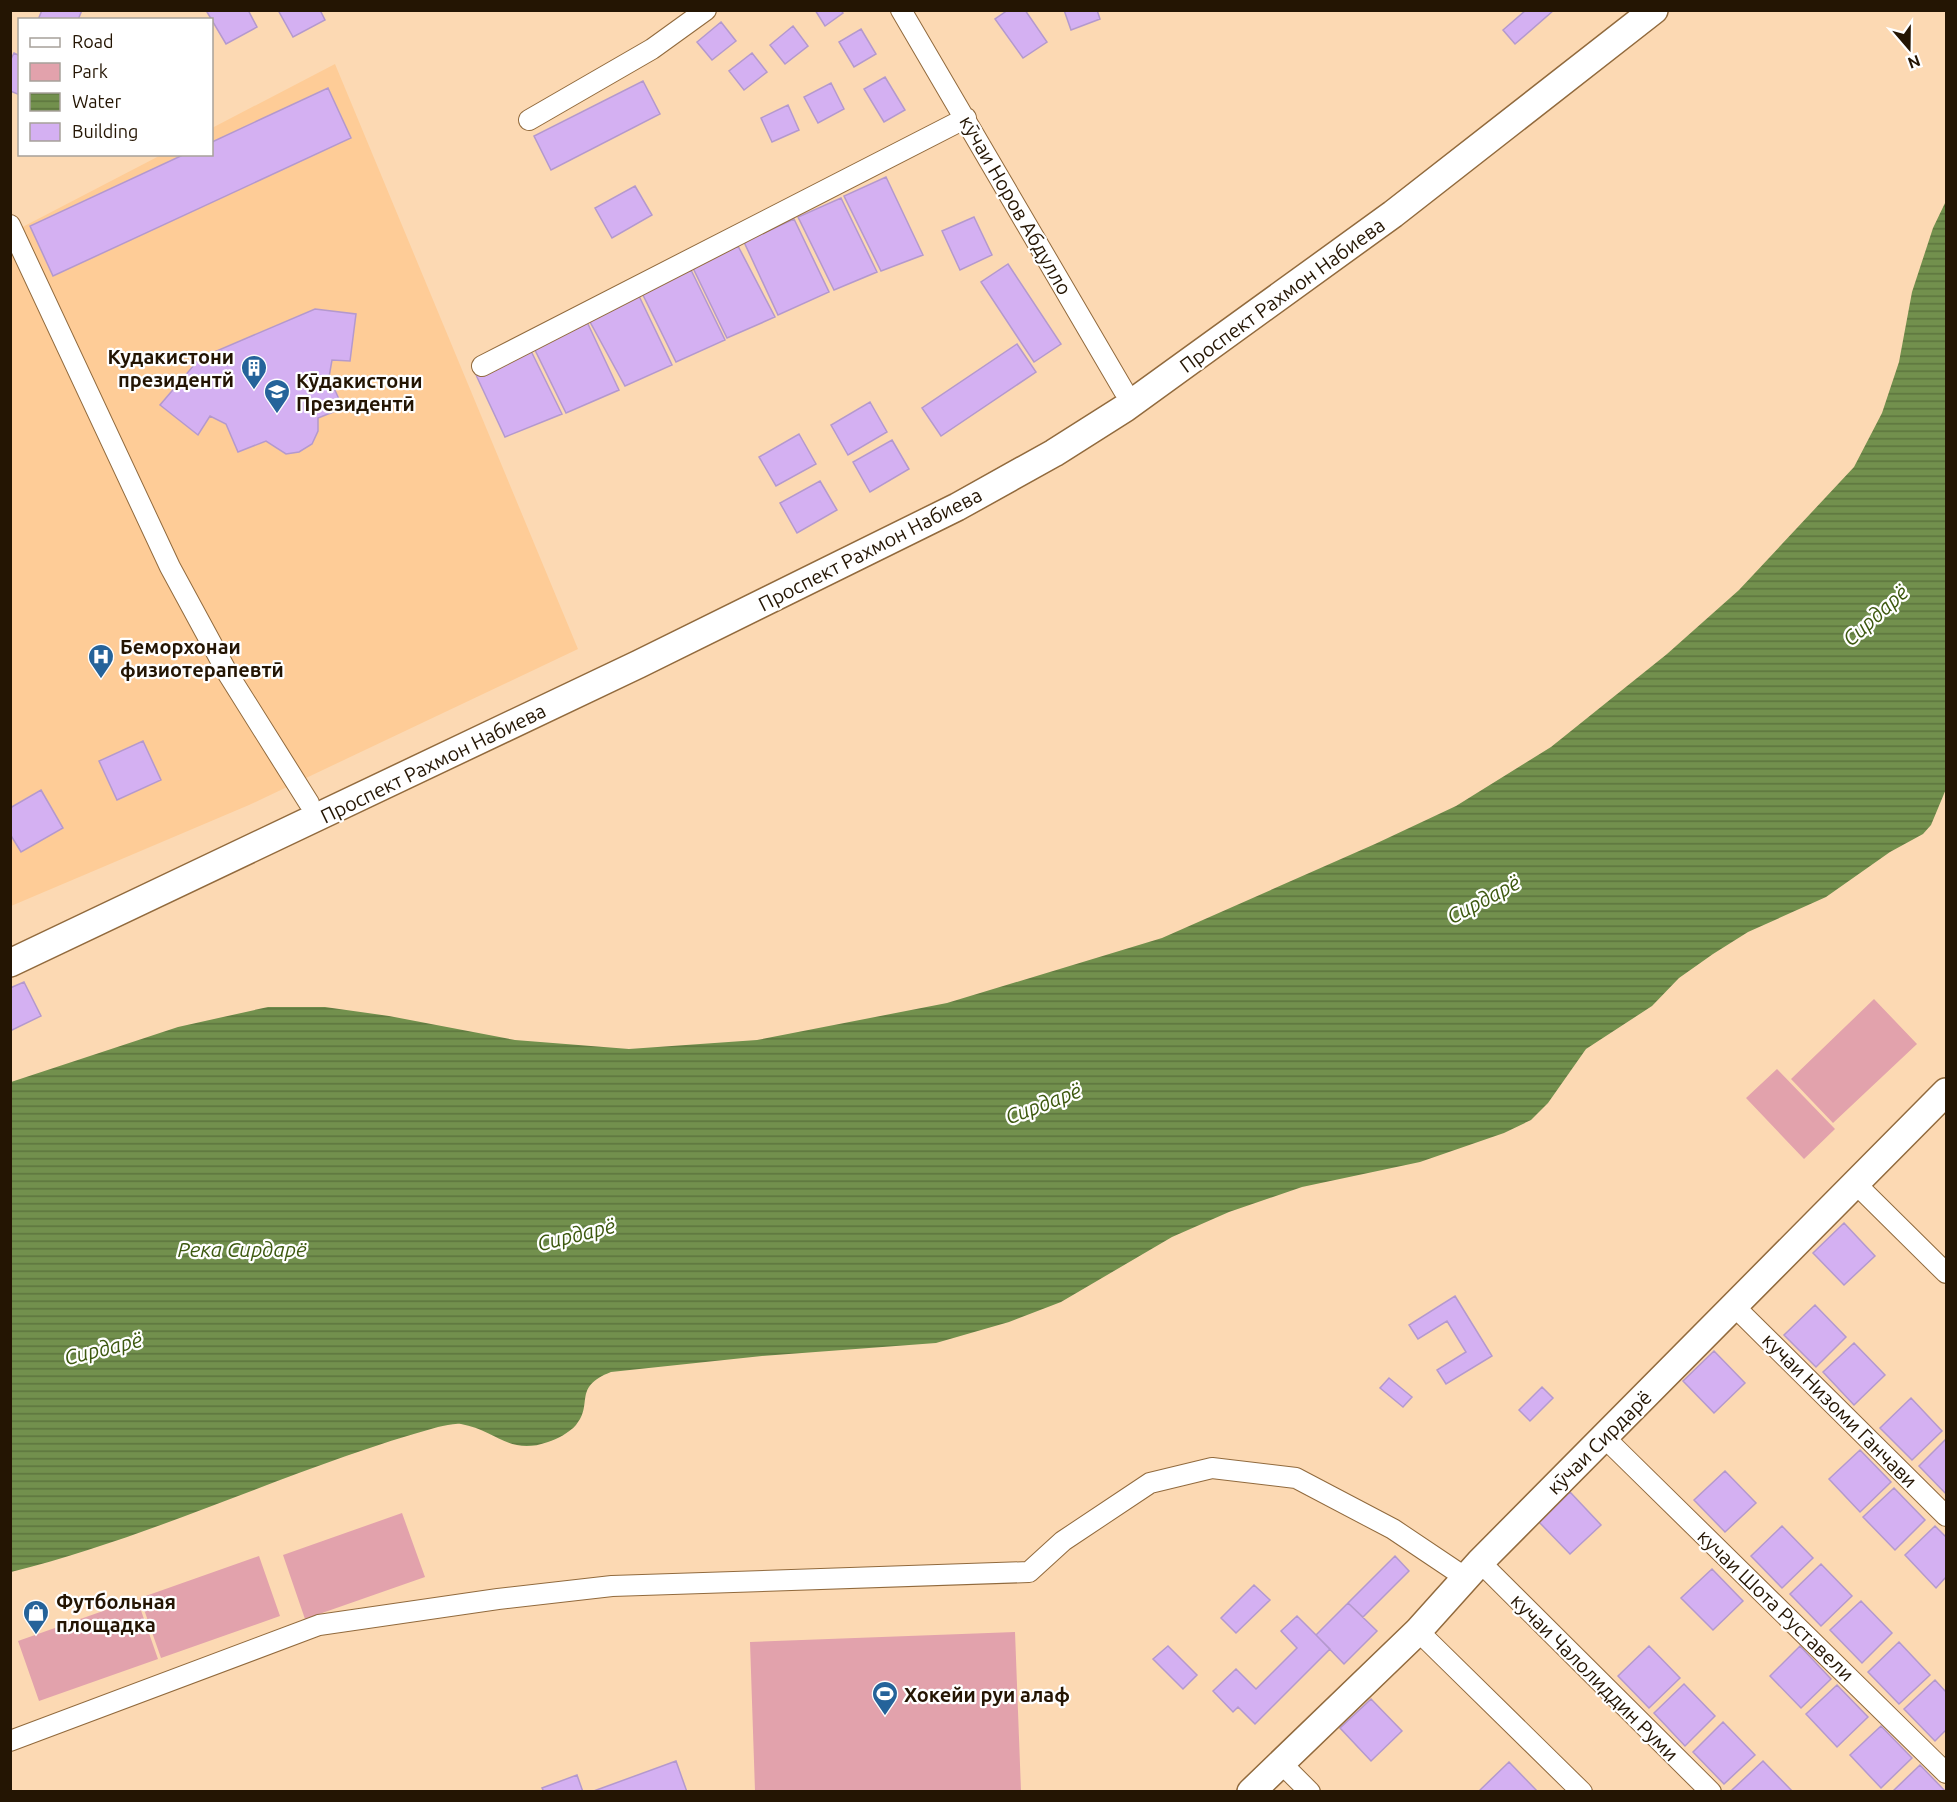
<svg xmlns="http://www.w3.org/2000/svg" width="1957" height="1802" font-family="Ubuntu,sans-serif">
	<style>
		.built { fill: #fecc97 }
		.green { fill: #e2a2ac }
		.water { fill: url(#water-rules) }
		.building { fill: #d4b0f2; stroke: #b499cd; stroke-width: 1.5 }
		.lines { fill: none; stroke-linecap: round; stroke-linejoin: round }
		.minor-casing { stroke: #916a3d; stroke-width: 22 }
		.secondary-casing { stroke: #916a3d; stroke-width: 30 }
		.minor { stroke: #fff; stroke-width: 20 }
		.secondary { stroke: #fff; stroke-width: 27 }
		.labels { text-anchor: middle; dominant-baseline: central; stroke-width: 4.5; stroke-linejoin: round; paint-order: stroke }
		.street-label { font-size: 20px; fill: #241503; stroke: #fff }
		.poi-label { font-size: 20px; font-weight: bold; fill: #241503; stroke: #fff; text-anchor: start }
		.water-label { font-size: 21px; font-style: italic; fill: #3d590f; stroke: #fff }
	</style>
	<defs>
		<pattern id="water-rules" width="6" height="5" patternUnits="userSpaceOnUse" patternTransform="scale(1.5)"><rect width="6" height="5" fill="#72904d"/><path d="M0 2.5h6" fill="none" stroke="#5d743e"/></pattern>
	</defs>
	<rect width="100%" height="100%" fill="#fcd9b3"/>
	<!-- built -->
	<path class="built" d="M335 64 578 649 249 805 11 906V233L161 155 212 154V128Z"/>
	<!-- green -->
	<path class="green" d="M1874 999 1917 1044 1833 1123 1791 1079Z
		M1777 1069 1835 1129 1804 1159 1746 1098Z
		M402 1513 425 1577 305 1619 283 1555Z
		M259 1556 280 1616 161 1658 140 1598Z
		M137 1599 158 1659 39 1701 18 1641Z
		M1015 1632 1021 1791H755L750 1642Z"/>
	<!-- water -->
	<path class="water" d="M1946 201V789L1931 825 1923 834 1890 852 1826 897 1748 932 1713 954 1679 978 1652 1006 1586 1049 1548 1103 1531 1120 1504 1133 1420 1162 1302 1187 1229 1212 1172 1237 1061 1302 1009 1322 936 1343 762 1356 611 1372C572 1387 594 1404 576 1425 569 1433 557 1439 548 1442 509 1456 496 1430 461 1424 454 1423 445 1426 438 1427 293 1467 157 1536 11 1572V1082L178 1027 268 1007H325L389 1016 515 1040 629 1049 757 1040 947 1003 1162 938 1375 844 1456 806 1551 747 1667 654 1739 590 1854 467 1882 413 1899 362 1912 292 1933 228Z"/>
	<!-- building -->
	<path class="building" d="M42 10H82L78 20H38Z
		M210 10H248L257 27 226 44 207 12Z
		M278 10H320L325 20 293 37Z
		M815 10H841L843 13 825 26Z
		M1008 10H1025L1047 42 1023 58 995 19Z
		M1064 10H1097L1100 19 1071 30Z
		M1526 10H1554L1515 44 1503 30Z
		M721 22 736 41 712 60 697 42Z
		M793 26 808 46 785 64 770 45Z
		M861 29 876 54 854 67 839 42Z
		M14 53 20 56V95L10 91V61Z
		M752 53 767 72 744 90 729 71Z
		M885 77 905 110 884 122 864 89Z
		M643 81 660 114 551 170 534 136Z
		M831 83 844 109 818 123 804 97Z
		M328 88 351 138 53 276 30 226 185 154H212V142Z
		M788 105 799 130 772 142 761 118Z
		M886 177 923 255 881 271 844 196Z
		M635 186 652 215 612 238 595 208Z
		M841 198 877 272 834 290 798 217Z
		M974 217 992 255 960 270 942 231Z
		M794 219 829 292 778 315 744 242Z
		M738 246 775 317 727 338 693 268Z
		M1008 264 1061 344 1034 362 981 282Z
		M691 270 725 340 676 362 642 293Z
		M639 296 672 365 625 386 589 320Z
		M315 309 356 314 350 361 332 360 329 377 343 408 318 418V431L312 444 299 452 286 454 266 441 238 452 226 424 210 416 198 435 160 405 200 358Z
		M587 322 619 390 566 413 534 348Z
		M1017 344 1036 372 941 436 922 408Z
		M531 351 562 414 505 437 476 375Z
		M870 402 887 432 848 455 831 425Z
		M799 434 816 464 776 486 759 457Z
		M892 440 909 469 870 492 853 462Z
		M820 481 837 510 797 533 780 503Z
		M143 741 161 780 117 800 99 761Z
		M41 790 63 828 21 852 10 834V808Z
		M24 982 41 1016 10 1031V988Z
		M1844 1223 1875 1256 1844 1285 1813 1253Z
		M1455 1296 1492 1356 1446 1384 1437 1370 1466 1352 1447 1321 1418 1339 1409 1325Z
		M1815 1305 1846 1337 1816 1367 1784 1335Z
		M1854 1343 1885 1375 1854 1405 1823 1372Z
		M1714 1351 1745 1383 1714 1413 1683 1381Z
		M1389 1378 1412 1397 1403 1407 1380 1388Z
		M1542 1387 1553 1398 1530 1421 1519 1410Z
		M1911 1398 1942 1431 1912 1460 1880 1428Z
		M1946 1439V1494L1919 1466Z
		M1860 1450 1891 1482 1860 1512 1829 1479Z
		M1725 1471 1756 1503 1725 1532 1694 1500Z
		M1894 1488 1925 1520 1895 1550 1863 1517Z
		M1570 1492 1601 1525 1570 1554 1539 1522Z
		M1782 1526 1813 1558 1782 1588 1751 1556Z
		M1935 1526 1946 1537V1577L1936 1588 1905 1555Z
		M1395 1556 1409 1571 1363 1617 1348 1603Z
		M1821 1564 1852 1596 1821 1626 1790 1594Z
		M1712 1569 1743 1601 1713 1630 1681 1598Z
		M1254 1585 1270 1600 1236 1633 1221 1618Z
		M1861 1601 1892 1633 1862 1663 1830 1630Z
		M1348 1603 1377 1631 1344 1664 1316 1635Z
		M1297 1616 1330 1649 1255 1724 1238 1707 1233 1712 1213 1691 1236 1669 1256 1689 1297 1648 1281 1631Z
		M1899 1642 1930 1675 1899 1704 1868 1672Z
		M1168 1646 1197 1675 1183 1689 1153 1659Z
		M1649 1646 1680 1678 1649 1708 1618 1676Z
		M1800 1646 1831 1679 1801 1708 1770 1676Z
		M1935 1680 1946 1692V1730L1935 1741 1904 1709Z
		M1684 1684 1715 1716 1685 1746 1654 1713Z
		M1837 1685 1868 1717 1837 1747 1806 1714Z
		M1371 1699 1402 1731 1371 1761 1340 1728Z
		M1723 1722 1755 1755 1724 1784 1693 1752Z
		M1881 1726 1912 1758 1881 1788 1850 1755Z
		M676 1761 687 1792H591Z
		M1763 1761 1793 1792H1733L1732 1790Z
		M1509 1762 1538 1792H1479V1791Z
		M1920 1765 1946 1792H1892Z
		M577 1775 583 1792H544L542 1788Z"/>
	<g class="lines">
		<defs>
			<path id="minor" d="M901 10 1124 391
				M529 120 652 49 706 10
				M10 225 170 567 228 674 309 803
				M482 366 966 118
				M1856 1184 1946 1273
				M1733 1305 1946 1516
				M1605 1438 1946 1773
				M1480 1562 1711 1792
				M1418 1631 1582 1792
				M10 1741 319 1625 498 1599 612 1586 1029 1572 1063 1541 1150 1483 1212 1468 1296 1478 1393 1529 1466 1578
				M1281 1763 1310 1792"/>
			<path id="secondary" d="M10 963 639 664 957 507 1054 453 1125 408 1393 214 1654 10
				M1251 1792 1418 1631 1480 1562 1946 1092"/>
		</defs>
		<!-- minor casing -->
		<use href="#minor" class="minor-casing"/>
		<!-- secondary casing -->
		<use href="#secondary" class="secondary-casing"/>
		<!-- minor -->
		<use href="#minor" class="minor"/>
		<!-- secondary -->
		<use href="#secondary" class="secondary"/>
	</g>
	<!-- icons -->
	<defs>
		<symbol id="building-pin" viewBox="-11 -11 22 30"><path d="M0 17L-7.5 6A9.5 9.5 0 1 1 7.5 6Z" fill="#25639a" stroke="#fff"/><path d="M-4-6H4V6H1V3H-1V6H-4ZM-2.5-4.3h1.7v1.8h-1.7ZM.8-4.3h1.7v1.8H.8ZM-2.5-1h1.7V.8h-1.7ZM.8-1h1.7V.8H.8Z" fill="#fff"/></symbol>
		<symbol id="school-pin" viewBox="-11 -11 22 30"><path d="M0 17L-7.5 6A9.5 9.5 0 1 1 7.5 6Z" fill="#25639a" stroke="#fff"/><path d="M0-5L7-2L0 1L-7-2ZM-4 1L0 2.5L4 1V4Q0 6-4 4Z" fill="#fff"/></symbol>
		<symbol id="hospital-pin" viewBox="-11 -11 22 30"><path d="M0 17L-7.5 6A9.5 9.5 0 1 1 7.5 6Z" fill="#25639a" stroke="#fff"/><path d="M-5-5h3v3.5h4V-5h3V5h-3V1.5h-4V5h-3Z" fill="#fff"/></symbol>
		<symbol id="shop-pin" viewBox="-11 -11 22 30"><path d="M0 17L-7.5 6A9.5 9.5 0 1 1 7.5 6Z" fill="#25639a" stroke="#fff"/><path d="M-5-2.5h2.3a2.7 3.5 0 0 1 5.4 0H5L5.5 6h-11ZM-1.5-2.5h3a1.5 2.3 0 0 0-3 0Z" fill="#fff"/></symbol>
		<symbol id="stadium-pin" viewBox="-11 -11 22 30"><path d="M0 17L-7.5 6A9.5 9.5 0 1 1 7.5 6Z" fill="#25639a" stroke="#fff"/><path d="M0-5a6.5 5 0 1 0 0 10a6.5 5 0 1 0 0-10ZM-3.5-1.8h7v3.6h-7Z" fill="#fff"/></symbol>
	</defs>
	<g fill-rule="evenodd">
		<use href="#building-pin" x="239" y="353" width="30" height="40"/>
		<use href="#school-pin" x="262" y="377" width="30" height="40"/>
		<use href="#hospital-pin" x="86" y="642" width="30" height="40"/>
		<use href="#shop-pin" x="21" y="1598" width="30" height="40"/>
		<use href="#stadium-pin" x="870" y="1679" width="30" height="40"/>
	</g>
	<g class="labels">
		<!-- street labels -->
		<g class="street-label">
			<text transform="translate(1016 205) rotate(60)">кӯчаи Норов Абдулло</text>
			<text transform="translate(1282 295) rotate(-36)">Проспект Рахмон Набиева</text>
			<text transform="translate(870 549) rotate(-27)">Проспект Рахмон Набиева</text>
			<text transform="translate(433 763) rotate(-26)">Проспект Рахмон Набиева</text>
			<text transform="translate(1840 1410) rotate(45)">кучаи Низоми Ганчави</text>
			<text transform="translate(1599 1442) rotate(-45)">кӯчаи Сирдарё</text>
			<text transform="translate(1776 1605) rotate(44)">кучаи Шота Руставели</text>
			<text transform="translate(1595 1677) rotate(45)">кучаи Чалолиддин Руми</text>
		</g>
		<!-- poi labels -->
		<g class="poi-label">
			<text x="234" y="356" text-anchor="end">Кудакистони<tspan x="234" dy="23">президентй</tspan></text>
			<text x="296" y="380">Кӯдакистони<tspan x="296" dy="23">Президентӣ</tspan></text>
			<text x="120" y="646">Беморхонаи<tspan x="120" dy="23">физиотерапевтӣ</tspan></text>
			<text x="56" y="1601">Футбольная<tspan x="56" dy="23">площадка</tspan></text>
			<text x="904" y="1694">Хокейи руи алаф</text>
		</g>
		<!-- water labels -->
		<g class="water-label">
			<text transform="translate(1875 615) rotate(-42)">Сирдарё</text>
			<text transform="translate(1483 899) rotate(-28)">Сирдарё</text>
			<text transform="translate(1043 1103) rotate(-21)">Сирдарё</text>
			<text transform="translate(576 1234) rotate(-14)">Сирдарё</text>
			<text x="242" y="1249">Река Сирдарё</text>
			<text transform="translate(103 1348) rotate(-14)">Сирдарё</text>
		</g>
	</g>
	<!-- border -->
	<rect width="1957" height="1802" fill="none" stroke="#241503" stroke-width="24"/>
	<!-- legend -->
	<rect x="18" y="18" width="195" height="138" fill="#ffffff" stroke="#a7a19a" stroke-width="1.5"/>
	<rect x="30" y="38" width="30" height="9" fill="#ffffff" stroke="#a7a19a" stroke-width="1.5"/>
	<text x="72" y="48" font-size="18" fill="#241503">Road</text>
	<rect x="30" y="63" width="30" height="18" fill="#e2a2ac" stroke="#a7a19a" stroke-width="1.5"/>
	<text x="72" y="78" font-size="18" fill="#241503">Park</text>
	<rect x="30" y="93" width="30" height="18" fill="url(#water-rules)" stroke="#a7a19a" stroke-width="1.5"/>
	<text x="72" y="108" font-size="18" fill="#241503">Water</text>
	<rect x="30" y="123" width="30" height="18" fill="#d4b0f2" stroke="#a7a19a" stroke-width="1.5"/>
	<text x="72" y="138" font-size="18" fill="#241503">Building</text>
	<!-- north arrow -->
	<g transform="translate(1909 48) rotate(160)" stroke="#ffffff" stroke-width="4.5" paint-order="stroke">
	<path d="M0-4.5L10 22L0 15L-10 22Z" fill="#241503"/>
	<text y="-9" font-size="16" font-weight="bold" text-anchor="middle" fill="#241503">N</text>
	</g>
</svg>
